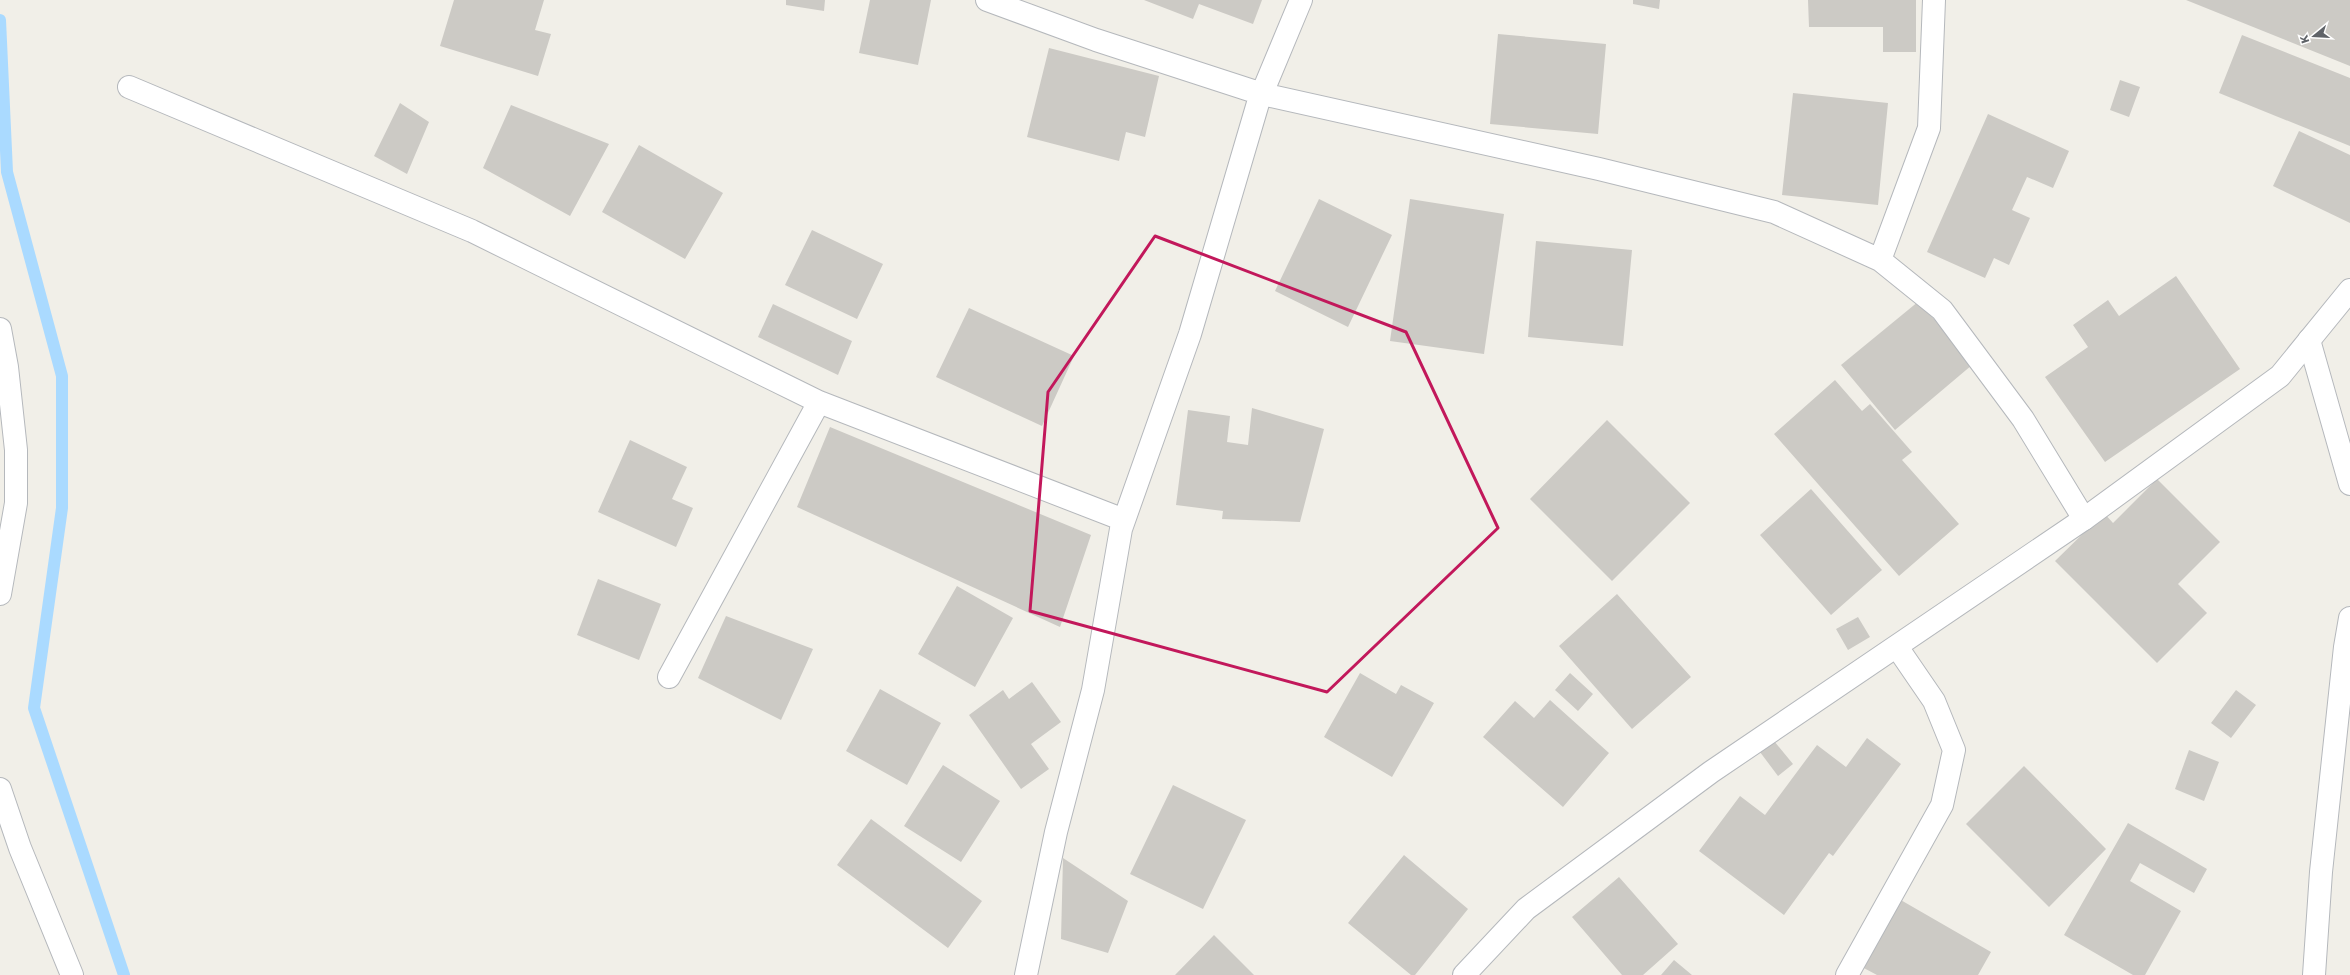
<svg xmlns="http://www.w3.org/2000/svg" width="2350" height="975" font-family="'Golos Text',sans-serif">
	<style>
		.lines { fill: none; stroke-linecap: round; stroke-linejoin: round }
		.stream { stroke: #aadaff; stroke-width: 12 }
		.building { fill: #cccac5 }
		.minor-casing { stroke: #b5b8bc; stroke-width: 24 }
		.tertiary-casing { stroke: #b5b8bc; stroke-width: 24 }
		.minor { stroke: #fff; stroke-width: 22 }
		.tertiary { stroke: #fff; stroke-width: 22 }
		.marked { fill: none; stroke: #c2185b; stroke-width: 3; stroke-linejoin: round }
	</style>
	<rect width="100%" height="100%" fill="#f1efe8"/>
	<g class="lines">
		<!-- stream -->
		<path class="stream" d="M0 20 7 172 62 376V508L34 708 124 975"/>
	</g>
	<!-- building -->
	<path class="building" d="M454 0H544L535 30 551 34 538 76 440 46Z
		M786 0H825L824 11 786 5Z
		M870 0H931L918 65 859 53Z
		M1144 0H1262L1253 24 1199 4 1193 19Z
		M1633 0H1660L1659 9 1633 4Z
		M1808 0H1916V52H1883V27H1809Z
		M2186 0H2350V66Z
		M1498 34 1606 44 1598 134 1490 124Z
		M2242 35 2350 78V146L2219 93Z
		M1049 48 1159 76 1145 137 1126 132 1119 161 1027 137Z
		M2120 80 2140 87 2129 117 2110 110Z
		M1793 93 1888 103 1878 205 1782 195Z
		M400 103 429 122 407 174 374 156Z
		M511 105 609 144 570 216 483 168Z
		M1988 114 2069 151 2053 188 2027 177 2012 210 2030 218 2009 265 1994 258 1985 278 1927 252Z
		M2299 131 2350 155V223L2273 186Z
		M639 145 723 193 685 259 602 212Z
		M1319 199 1392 235 1348 327 1275 291Z
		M1410 199 1504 214 1484 354 1390 341Z
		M812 230 883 264 857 319 785 285Z
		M1536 241 1632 250 1623 346 1528 337Z
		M2176 276 2240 369 2105 462 2045 377 2088 347 2073 325 2108 300 2119 316Z
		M1919 301 1972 365 1895 430 1841 365Z
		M773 304 852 341 838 375 758 337Z
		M969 308 1074 356 1042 426 936 377Z
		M1835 380 1862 411 1870 404 1912 452 1902 460 1959 524 1899 576 1774 434Z
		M1252 408 1324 429 1300 522 1222 519 1223 511 1176 505 1188 410 1230 416 1227 442 1248 445Z
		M1607 420 1690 503 1612 581 1530 499Z
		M830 427 1091 535 1060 627 797 507Z
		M630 440 687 467 672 499 693 508 676 547 598 512Z
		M2157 479 2220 542 2178 584 2207 613 2157 663 2055 561 2104 513 2113 523Z
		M1811 489 1882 570 1831 615 1760 535Z
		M598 579 661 604 639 660 577 635Z
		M957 586 1013 618 975 687 918 654Z
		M1617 594 1691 677 1632 729 1559 646Z
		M726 616 813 649 781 720 698 678Z
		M1858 617 1870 637 1848 650 1836 629Z
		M1360 673 1396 694 1401 685 1434 703 1392 777 1324 737Z
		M1570 673 1593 694 1578 711 1555 690Z
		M1032 682 1061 722 1031 744 1049 769 1021 789 969 715 1003 690 1009 699Z
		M880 689 941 723 907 785 846 751Z
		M2236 690 2256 705 2231 738 2211 723Z
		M1550 700 1609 753 1563 807 1483 737 1515 701 1534 718Z
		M1867 738 1901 764 1833 856 1829 853 1784 915 1699 851 1740 796 1765 815 1817 745 1846 767Z
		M1774 741 1793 764 1778 776 1760 752Z
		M2189 750 2219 762 2204 801 2175 789Z
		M943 765 1000 801 961 862 904 826Z
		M2024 766 2106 849 2049 907 1966 824Z
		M1173 785 1246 820 1203 909 1130 874Z
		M871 819 982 901 948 948 837 865Z
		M2128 823 2207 869 2194 893 2140 863 2130 881 2181 911 2145 975H2133L2064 935Z
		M1404 855 1468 909 1415 975H1411L1348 923Z
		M1063 858 1128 901 1108 953 1061 939Z
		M1619 877 1678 944 1643 975H1622L1572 917Z
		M1899 899 1991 952 1978 975H1877L1860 966Z
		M1214 935 1254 975H1175Z
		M1674 960 1692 975H1661Z"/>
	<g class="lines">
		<defs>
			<path id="minor" d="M987 0 1096 40 1262 94 1599 169 1774 212 1880 260 1942 310 2023 419 2084 519
				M129 87 472 231 819 402 1124 520
				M1880 260 1929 128 1934 0
				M0 329 7 367 16 450V503L0 594
				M2309 340 2350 484
				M669 677 819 402
				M0 789 20 848 72 975
				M1026 975 1056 832 1093 690 1121 529 1190 334 1258 103 1301 0
				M1847 975 1942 805 1954 750 1934 701 1897 647
				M2314 975 2321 872 2345 647 2350 618"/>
			<path id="tertiary" d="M1464 975 1526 909 1711 772 2084 519 2280 376 2350 290"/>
		</defs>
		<!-- minor casing -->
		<use href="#minor" class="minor-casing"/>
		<!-- tertiary casing -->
		<use href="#tertiary" class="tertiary-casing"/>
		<!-- minor -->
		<use href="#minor" class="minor"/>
		<!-- tertiary -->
		<use href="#tertiary" class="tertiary"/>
	</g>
	<!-- marked area -->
	<path class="marked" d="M1155 236 1406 332 1498 528 1327 692 1030 611 1048 392Z"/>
	<!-- north arrow -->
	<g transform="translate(2314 36) rotate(252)" stroke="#ffffff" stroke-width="3" paint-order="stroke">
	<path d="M0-3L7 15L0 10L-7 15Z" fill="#5f6368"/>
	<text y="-6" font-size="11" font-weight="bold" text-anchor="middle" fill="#5f6368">K</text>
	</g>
</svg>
